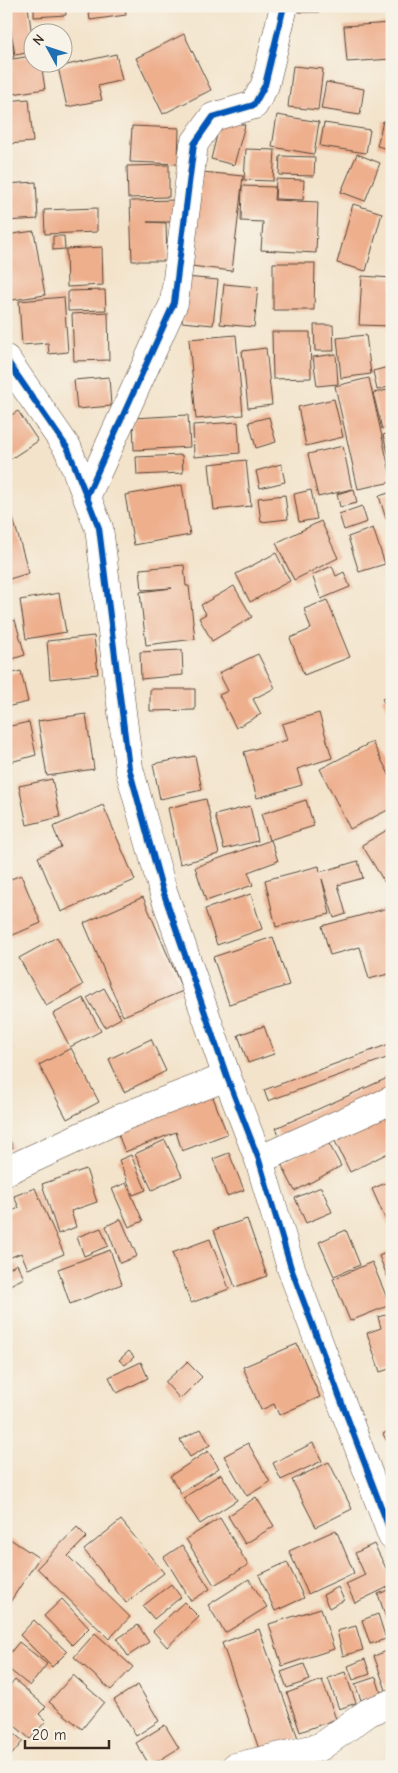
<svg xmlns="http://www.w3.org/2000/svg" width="398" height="1773" font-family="'Comic Neue',sans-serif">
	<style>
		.building { fill: #eeaf8d }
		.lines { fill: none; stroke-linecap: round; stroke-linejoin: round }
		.minor-casing { stroke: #574638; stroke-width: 29 }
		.minor { stroke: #fff; stroke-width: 28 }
		.cycleway-casing { stroke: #f7f3e8; stroke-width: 9 }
		.cycleway { stroke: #0057b8; stroke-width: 6 }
	</style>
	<rect width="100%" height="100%" fill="#f7f3e8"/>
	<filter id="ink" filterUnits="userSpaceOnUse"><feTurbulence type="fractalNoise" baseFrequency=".02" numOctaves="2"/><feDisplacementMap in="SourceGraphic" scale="10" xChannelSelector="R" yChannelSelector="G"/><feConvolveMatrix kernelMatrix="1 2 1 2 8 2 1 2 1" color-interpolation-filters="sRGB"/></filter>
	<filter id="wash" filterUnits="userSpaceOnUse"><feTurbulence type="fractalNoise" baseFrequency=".0096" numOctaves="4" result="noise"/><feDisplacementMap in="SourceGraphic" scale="20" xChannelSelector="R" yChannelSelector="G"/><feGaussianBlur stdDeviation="1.12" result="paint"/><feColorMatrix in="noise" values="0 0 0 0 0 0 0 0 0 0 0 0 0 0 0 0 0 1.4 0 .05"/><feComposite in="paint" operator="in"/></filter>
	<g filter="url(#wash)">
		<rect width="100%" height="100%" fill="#f3e3ca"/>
		<g id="blocks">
			<!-- building -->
			<path class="building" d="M7 6H28L32 37V52L15 55Z
				M34 6H65L66 15 34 17Z
				M88 6H125L126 15 90 20Z
				M299 6H320V12H299Z
				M6 21H9L14 57 6 58Z
				M392 23V59L347 62 344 26Z
				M184 34 211 90 163 114 136 58Z
				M116 54 122 80 98 86 102 100 67 107 58 67Z
				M32 56V62H41L45 89 6 95V60Z
				M293 66 323 69 318 110 288 107Z
				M326 82 364 89 360 115 321 109Z
				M29 99 33 142 8 144 6 101Z
				M277 115 319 122 314 154 272 147Z
				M221 119 245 125 234 165 211 159Z
				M383 121 392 123V150L377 146Z
				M324 123 370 130 366 153 320 146Z
				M132 126 179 128 178 164 130 162Z
				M246 149 275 150 273 181 244 180Z
				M357 154 380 163 365 201 341 192Z
				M280 156 315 157 314 176 279 175Z
				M169 165V197L128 198 127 166Z
				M202 172 243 176 232 271 191 266Z
				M276 179 304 180 303 200 275 199Z
				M36 182 38 219 6 221V184Z
				M242 186 275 187 274 200 318 202 316 253 261 250 263 222 241 221Z
				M178 200V222H147L166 223 167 261H132L130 201Z
				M353 204 382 213 366 271 337 263Z
				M97 208V232L45 234 44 210Z
				M34 231 45 295 6 301V235Z
				M53 236H64L65 249 53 250Z
				M102 247 103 285 67 287 66 249Z
				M273 263H315L314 310H273Z
				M362 276 392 278V326L359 325Z
				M186 277 218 280 213 325 182 322Z
				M224 284 258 287 254 327 220 324Z
				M105 290 106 310 68 311V291Z
				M64 297 68 352 49 354 48 343 22 345 19 301Z
				M108 312 109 360 74 361 72 314Z
				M314 325H333L334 351H315Z
				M272 332H310L311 378 273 379Z
				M236 335 243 415 196 419 189 339Z
				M366 335 371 374 341 378 337 338Z
				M266 348 272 405 248 408 242 351Z
				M336 354 338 384 317 386 313 357Z
				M392 366V386L377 390 373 371Z
				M109 377 111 406 77 409 74 380Z
				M369 378 392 482 358 489 335 386Z
				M392 389V426L382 429 373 393Z
				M334 399 343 437 306 446 298 407Z
				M18 411 38 441 6 462V418Z
				M188 415 190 447 134 450 133 418Z
				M269 417 276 442 256 448 249 422Z
				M238 422 240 453 194 457 193 425Z
				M392 432V463H391L383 435Z
				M343 446 352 489 318 497 308 454Z
				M182 455 183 473 137 475 136 457Z
				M246 460 251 506 214 510 209 464Z
				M281 464 285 482 260 488 256 471Z
				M182 485 190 535 134 545 125 495Z
				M354 489 357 503 340 507 337 494Z
				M311 490 317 519 299 522 294 494Z
				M392 492V517L386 519 379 496Z
				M285 495 288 519 261 522 258 498Z
				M362 506 367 522 344 530 339 514Z
				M12 515 29 573 6 580V516Z
				M321 521 338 558 294 580 276 543Z
				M373 528 385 564 359 572 348 537Z
				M276 553 290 581 250 602 236 574Z
				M184 565 186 586H189L195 639 146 645 140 592 172 588 142 590 140 569Z
				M332 566 336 576 344 572 350 587 321 599 312 575Z
				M234 586 252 617 212 641 199 618 206 614 201 605Z
				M59 593 66 632 26 639 20 600Z
				M327 600 350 657 304 675 290 638 311 629 304 609Z
				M15 620 25 655 6 661V623Z
				M94 636 98 674 50 679 47 641Z
				M182 650 183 675 141 679 140 652Z
				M258 654 275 688 253 699 261 714 236 728 219 695 228 691 219 673Z
				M21 671 28 702 6 707V675Z
				M150 689H195V710L150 711Z
				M392 694V715L382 699Z
				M319 713 332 758 297 769 302 785 257 798 244 752 287 740 282 724Z
				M86 714 94 769 47 776 38 721Z
				M29 722 36 755 7 763 6 727Z
				M372 742 392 780V808L350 829 320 769Z
				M195 756 202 790 160 799 153 764Z
				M52 779 60 817 27 825 19 786Z
				M206 799 219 854 180 864 168 808Z
				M306 800 314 826 269 840 261 814Z
				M103 805 135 880 61 912 38 857 61 847 53 827Z
				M250 806 258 841 224 849 215 815Z
				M392 827V879L385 883 362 845Z
				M271 840 278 861 248 872 253 885 206 901 195 867Z
				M358 861 363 878 338 885 346 914 334 918 322 879 330 914 276 927 265 880 319 866 320 872Z
				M21 875 41 923 6 938V881Z
				M251 894 262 929 217 945 205 909Z
				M143 897 183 991 123 1016 84 923Z
				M392 907V973L369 979 360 947 330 955 322 926Z
				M57 937 83 985 46 1006 19 958Z
				M273 937 289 985 229 1004 213 957Z
				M104 988 121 1018 105 1027 87 998Z
				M83 998 101 1031 70 1047 53 1014Z
				M264 1026 274 1054 248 1063 238 1035Z
				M151 1039 166 1071 124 1092 109 1059Z
				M392 1043V1056L268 1101 264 1090Z
				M71 1048 99 1102 67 1119 39 1065Z
				M392 1076V1093L282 1142 276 1128Z
				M211 1092 227 1134 182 1151 176 1132 125 1152 116 1129Z
				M382 1110 392 1130V1151L350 1172 332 1135Z
				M6 1130 13 1148 6 1150Z
				M165 1140 182 1176 152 1190 135 1154Z
				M327 1140 341 1166 295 1191 281 1164Z
				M229 1153 244 1190 227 1196 213 1159Z
				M131 1155 146 1190 133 1195 119 1160Z
				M86 1169 97 1202 71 1211 76 1227 58 1234 42 1184Z
				M392 1180V1234L372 1189Z
				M126 1183 143 1221 129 1227 112 1189Z
				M321 1187 332 1212 306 1223 295 1198Z
				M35 1188 64 1254 28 1269 21 1253 6 1259V1213L19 1208 14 1196Z
				M121 1219 137 1256 120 1263 106 1226Z
				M247 1219 267 1276 235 1287 214 1230Z
				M101 1228 108 1246 84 1256 77 1237Z
				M346 1230 360 1265 334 1276 319 1242Z
				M210 1239 229 1289 191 1303 172 1253Z
				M110 1250 122 1284 70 1304 58 1269Z
				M392 1250V1288L379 1256Z
				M372 1262 390 1305 350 1321 333 1279Z
				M17 1264 24 1278 6 1287V1270Z
				M392 1313V1368L380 1372 367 1333 381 1328 378 1317Z
				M297 1344 320 1397 279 1415 274 1404 261 1410 243 1367Z
				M129 1351 134 1357 125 1365 119 1360Z
				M141 1362 148 1378 117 1393 109 1377Z
				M187 1362 202 1377 180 1399 165 1382Z
				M201 1429 210 1445 190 1457 180 1440Z
				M392 1429V1451L383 1434Z
				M248 1443 270 1482 247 1496 224 1456Z
				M313 1443 322 1461 281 1480 273 1463Z
				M208 1451 219 1468 181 1493 170 1476Z
				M329 1462 352 1509 316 1527 292 1480Z
				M221 1474 237 1500 200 1524 183 1498Z
				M256 1497 274 1526 245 1544 228 1516Z
				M220 1518 248 1565 214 1585 186 1539Z
				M121 1520 164 1573 126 1603 84 1550Z
				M77 1527 87 1537 68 1556 130 1617 109 1639 37 1568Z
				M336 1530 354 1573 308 1594 289 1551Z
				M10 1539 39 1558 6 1608V1545Z
				M374 1544 392 1580V1585L355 1603 346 1584 365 1575 355 1553Z
				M182 1545 210 1589 191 1601 164 1557Z
				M287 1562 304 1598 275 1611 259 1575Z
				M249 1579 267 1607 225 1633 208 1605Z
				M171 1584 181 1597 154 1619 143 1606Z
				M338 1587 344 1600 329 1608 323 1595Z
				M392 1589V1633H391L378 1594Z
				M62 1599 89 1628 72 1645 44 1616Z
				M184 1602 199 1617 167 1647 153 1631Z
				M321 1608 334 1649 282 1666 269 1624Z
				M378 1614 386 1639 370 1644 362 1620Z
				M34 1620 67 1652 52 1667 20 1635Z
				M138 1625 149 1642 128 1656 117 1639Z
				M356 1626 363 1650 343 1656 337 1631Z
				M259 1629 298 1738 260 1752 222 1643Z
				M95 1633 133 1667 111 1690 74 1657Z
				M19 1642 47 1664 30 1686 6 1667V1658Z
				M392 1649V1691L387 1693 374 1656Z
				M365 1659 370 1674 353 1680 348 1666Z
				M304 1664 310 1680 287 1688 281 1672Z
				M345 1672 356 1703 339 1709 328 1678Z
				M73 1675 104 1702 82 1729 49 1702Z
				M376 1677 381 1693 361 1700 355 1684Z
				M15 1680 46 1707 39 1714 46 1721 30 1739 6 1718V1690Z
				M322 1680 336 1719 300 1732 287 1693Z
				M138 1685 159 1721 136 1736 114 1700Z
				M165 1725 179 1748 150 1766 136 1743Z
				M6 1727 23 1741 9 1758 6 1756Z"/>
		</g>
	</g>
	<g filter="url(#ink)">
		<use href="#blocks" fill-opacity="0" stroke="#574638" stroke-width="1"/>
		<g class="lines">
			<defs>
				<path id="minor" d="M6 359 68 449 99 528 129 768 162 888 227 1077 259 1160 291 1268 392 1536
					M87 495 174 303 194 144 213 117 254 105 265 85 284 6
					M259 1160 392 1100
					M6 1171 125 1116 227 1077
					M235 1767 320 1747 369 1712 392 1703"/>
			</defs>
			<!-- minor casing -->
			<use href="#minor" class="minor-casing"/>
			<!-- minor -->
			<use href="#minor" class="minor"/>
			<defs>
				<path id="cycleway" d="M6 359 68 449 99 528 129 768 162 888 227 1077 259 1160 291 1268 392 1536
					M87 495 174 303 194 144 213 117 254 105 265 85 284 6"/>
			</defs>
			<!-- cycleway casing -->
			<use href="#cycleway" class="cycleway-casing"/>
			<!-- cycleway -->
			<use href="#cycleway" class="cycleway"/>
		</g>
	</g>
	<!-- margin -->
	<rect width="398" height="1773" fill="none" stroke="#f7f3e8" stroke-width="25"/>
	<!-- north arrow -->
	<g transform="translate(48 48) rotate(310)"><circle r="24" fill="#f7f3e8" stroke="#aca397"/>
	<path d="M0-4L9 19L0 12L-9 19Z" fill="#1f6fb2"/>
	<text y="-8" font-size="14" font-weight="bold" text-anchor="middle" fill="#3b2a1e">N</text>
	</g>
	<!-- scale -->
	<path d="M25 1740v8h84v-8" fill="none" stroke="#3b2a1e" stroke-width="2.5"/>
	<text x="32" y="1740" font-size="15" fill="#3b2a1e" stroke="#f7f3e8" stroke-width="4" paint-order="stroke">20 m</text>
</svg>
